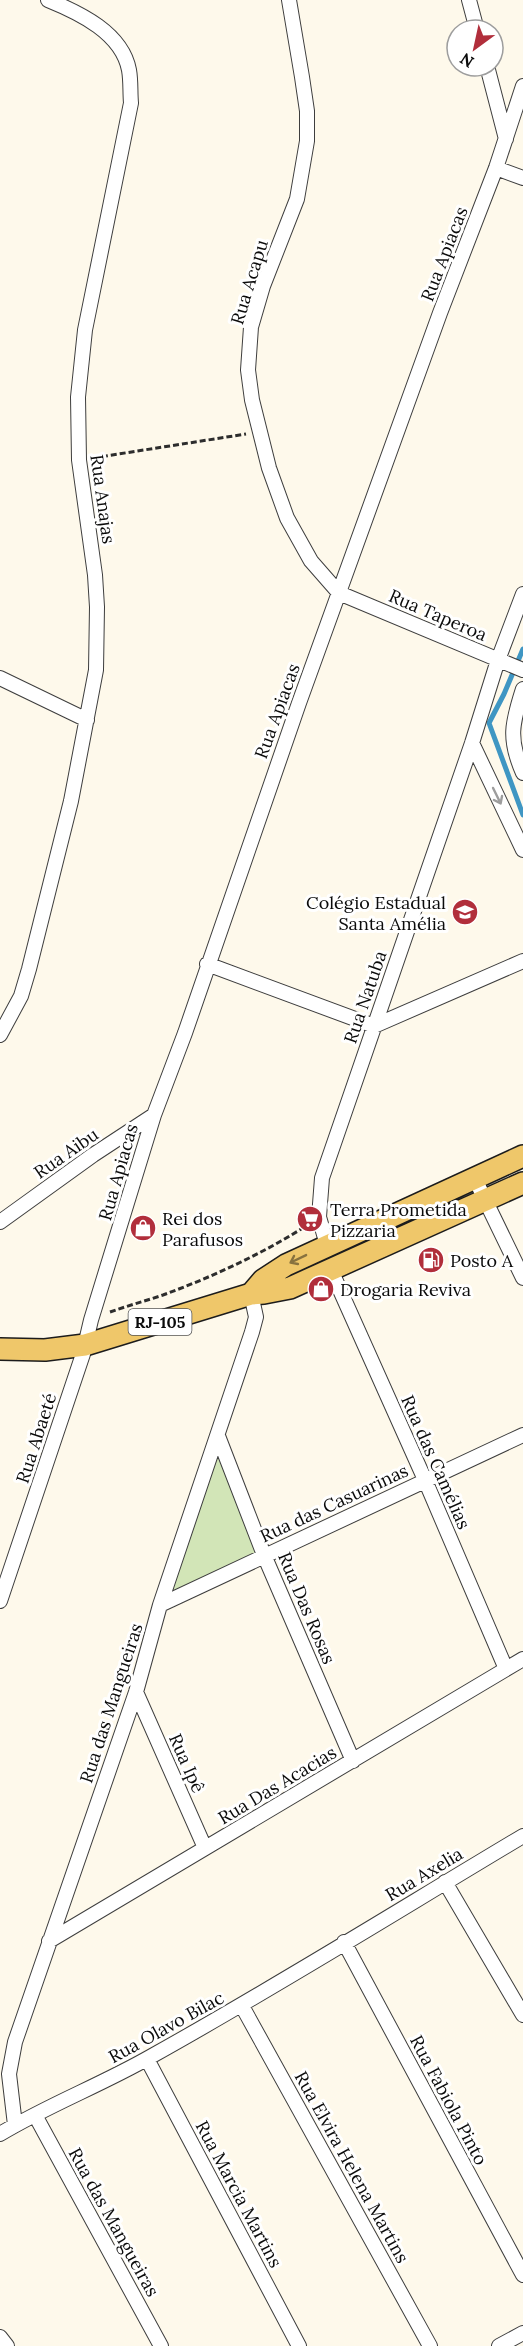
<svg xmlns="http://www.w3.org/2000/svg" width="523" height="2346" font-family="Lora,serif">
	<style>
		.green { fill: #d2e5b7 }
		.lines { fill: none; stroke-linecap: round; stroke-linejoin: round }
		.stream { stroke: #3f96c3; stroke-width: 5 }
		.street-casing { stroke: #3e3e3e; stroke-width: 16 }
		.primary-casing { stroke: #1c1c1c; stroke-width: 24 }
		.path { stroke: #2d2d2d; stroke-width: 3; stroke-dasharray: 6 3; stroke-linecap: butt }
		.street { stroke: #fff; stroke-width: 14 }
		.primary { stroke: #efc76a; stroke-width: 21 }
		.oneway { stroke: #9d9d9d }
		.oneway2 { stroke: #88723f }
		.labels { text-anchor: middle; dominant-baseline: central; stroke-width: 6; stroke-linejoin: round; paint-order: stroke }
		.shield { fill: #fff; stroke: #545454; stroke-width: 1.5 }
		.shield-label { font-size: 16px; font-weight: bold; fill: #0b0b0b }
		.street-label { font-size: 18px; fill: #0b0b0b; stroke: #fff }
		.poi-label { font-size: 18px; fill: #0b0b0b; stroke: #fff; text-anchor: start }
	</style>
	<rect width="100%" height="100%" fill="#fef9eb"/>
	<!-- green -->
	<path class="green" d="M215 1446 262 1555 161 1602Z"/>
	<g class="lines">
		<!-- stream -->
		<path class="stream" d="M523 649 504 694 489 723 523 815"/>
		<defs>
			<path id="street" d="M289 0 302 77 307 111V141L297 199 263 286 251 327 248 370 252 400 269 468 287 518 311 561 339 593 523 670
				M469 0 477 30
				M487 66 506 139
				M496 168 523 178
				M0 678 87 720
				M523 689C512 723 508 739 523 773
				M472 743 523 850
				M207 964 374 1026 523 961
				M0 1035 21 996 29 969 71 801 96 670 97 607 95 575 79 460 78 397 85 330 131 103C130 92 131 81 129 70 122 33 80 13 48 0
				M475 1179 523 1278
				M0 1222 93 1155 154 1115
				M327 1245 319 1217 322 1178 472 743 498 660 523 594
				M331 1270 425 1480 506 1669
				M218 1436 264 1555 353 1761
				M0 1601 83 1354 91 1320 154 1115 185 1033 299 703 440 313 496 168 523 86
				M160 1605 523 1435
				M136 1692 205 1848
				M445 1882 523 2015
				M49 1941 523 1659
				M344 1942 523 2275
				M242 2006 430 2346
				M147 2059 299 2346
				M35 2115 161 2346
				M15 2125 9 2074 15 2042 136 1692 160 1605 252 1332 256 1317 251 1294
				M0 2134C48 2105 101 2085 150 2057 276 1987 399 1910 523 1836
				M0 2337 7 2346
				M499 2346 523 2333"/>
			<path id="primary" d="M251 1294 263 1280 286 1265 523 1156
				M0 1349 45 1350 85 1345 251 1294 264 1293 290 1288 523 1183"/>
		</defs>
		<!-- street casing -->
		<use href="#street" class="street-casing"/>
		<!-- primary casing -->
		<use href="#primary" class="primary-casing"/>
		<!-- path -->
		<path class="path" d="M93 458 246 434
			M110 1312C127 1306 145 1301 163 1295 212 1277 262 1254 306 1226"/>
		<!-- street -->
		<use href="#street" class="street"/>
		<!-- primary -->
		<use href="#primary" class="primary"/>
	</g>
	<!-- one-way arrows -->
	<defs><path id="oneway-shaft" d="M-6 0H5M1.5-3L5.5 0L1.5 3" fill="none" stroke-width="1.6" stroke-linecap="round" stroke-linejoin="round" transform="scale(1.5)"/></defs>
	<use class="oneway" href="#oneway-shaft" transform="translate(497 796) rotate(64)"/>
	<use class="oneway2" href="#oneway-shaft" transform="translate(298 1259) rotate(154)"/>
	<!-- icons -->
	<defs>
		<symbol id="school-disc" viewBox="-11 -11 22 22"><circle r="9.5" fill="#b12e3b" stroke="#fff"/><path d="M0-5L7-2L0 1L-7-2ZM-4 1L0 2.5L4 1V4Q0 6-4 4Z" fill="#fff"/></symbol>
		<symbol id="supermarket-disc" viewBox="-11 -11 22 22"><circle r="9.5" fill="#b12e3b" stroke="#fff"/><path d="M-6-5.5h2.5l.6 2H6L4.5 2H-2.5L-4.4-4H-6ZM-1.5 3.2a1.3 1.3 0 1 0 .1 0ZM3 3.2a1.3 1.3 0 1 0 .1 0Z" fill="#fff"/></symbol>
		<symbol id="shop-disc" viewBox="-11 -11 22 22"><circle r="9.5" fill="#b12e3b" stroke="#fff"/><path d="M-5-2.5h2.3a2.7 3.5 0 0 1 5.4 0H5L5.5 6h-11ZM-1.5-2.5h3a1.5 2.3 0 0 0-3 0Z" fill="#fff"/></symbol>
		<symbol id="fuel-disc" viewBox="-11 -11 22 22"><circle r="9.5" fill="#b12e3b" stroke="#fff"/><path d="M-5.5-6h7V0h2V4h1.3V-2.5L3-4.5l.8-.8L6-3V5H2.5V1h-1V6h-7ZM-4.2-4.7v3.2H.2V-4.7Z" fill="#fff"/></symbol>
	</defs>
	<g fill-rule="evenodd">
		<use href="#school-disc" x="450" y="897" width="30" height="30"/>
		<use href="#supermarket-disc" x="295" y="1204" width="30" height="30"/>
		<use href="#shop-disc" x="128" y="1213" width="30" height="30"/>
		<use href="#fuel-disc" x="416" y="1245" width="30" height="30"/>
		<use href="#shop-disc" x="306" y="1274" width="30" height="30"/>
	</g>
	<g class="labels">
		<!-- shield labels -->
		<rect class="shield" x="128.5" y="1309" width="63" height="26" rx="4.5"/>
		<g class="shield-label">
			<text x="160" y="1322">RJ-105</text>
		</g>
		<!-- street labels -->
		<g class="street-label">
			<text transform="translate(444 254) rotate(-69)">Rua Apiacas</text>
			<text transform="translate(249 282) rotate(-73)">Rua Acapu</text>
			<text transform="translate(103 499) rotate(82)">Rua Anajas</text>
			<text transform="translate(438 615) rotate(23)">Rua Taperoa</text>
			<text transform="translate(277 711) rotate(-70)">Rua Apiacas</text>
			<text transform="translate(365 997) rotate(-71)">Rua Natuba</text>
			<text transform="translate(66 1153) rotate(-35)">Rua Aibu</text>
			<text transform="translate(118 1172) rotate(-74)">Rua Apiacas</text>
			<text transform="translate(36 1438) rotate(-72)">Rua Abaeté</text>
			<text transform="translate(436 1462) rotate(66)">Rua das Camélias</text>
			<text transform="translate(334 1503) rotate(-25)">Rua das Casuarinas</text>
			<text transform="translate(307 1608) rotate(67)">Rua Das Rosas</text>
			<text transform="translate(111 1703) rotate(-72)">Rua das Mangueiras</text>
			<text transform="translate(187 1763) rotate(66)">Rua Ipê</text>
			<text transform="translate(277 1785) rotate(-31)">Rua Das Acacias</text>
			<text transform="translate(424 1874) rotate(-31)">Rua Axelia</text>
			<text transform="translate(166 2027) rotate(-29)">Rua Olavo Bilac</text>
			<text transform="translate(449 2100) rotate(62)">Rua Fabiola Pinto</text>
			<text transform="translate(352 2167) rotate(61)">Rua Elvira Helena Martins</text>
			<text transform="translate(239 2194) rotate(62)">Rua Marcia Martins</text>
			<text transform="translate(114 2222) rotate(61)">Rua das Mangueiras</text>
		</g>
		<!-- poi labels -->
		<g class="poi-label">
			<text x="446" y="902" text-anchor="end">Colégio Estadual<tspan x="446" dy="21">Santa Amélia</tspan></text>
			<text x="330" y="1209">Terra Prometida<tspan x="330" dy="21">Pizzaria</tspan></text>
			<text x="162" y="1218">Rei dos<tspan x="162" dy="21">Parafusos</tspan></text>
			<text x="450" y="1260">Posto A</text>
			<text x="340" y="1289">Drogaria Reviva</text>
		</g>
	</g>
	<!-- north arrow -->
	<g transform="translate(475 48) rotate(213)"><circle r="28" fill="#ffffff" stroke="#9d9d9d" stroke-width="1.5"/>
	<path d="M0-4.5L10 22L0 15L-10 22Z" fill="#b12e3b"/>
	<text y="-9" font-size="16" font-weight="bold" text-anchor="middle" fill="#0b0b0b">N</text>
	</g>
</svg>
